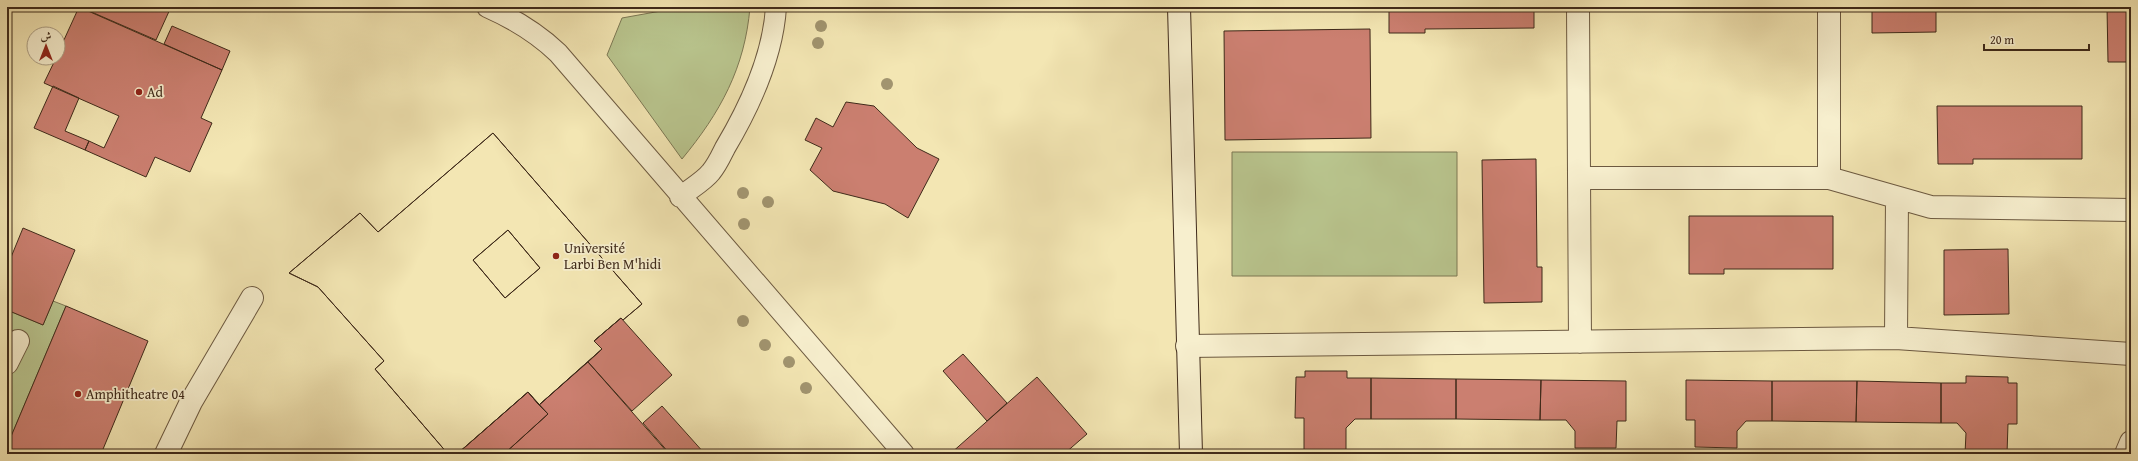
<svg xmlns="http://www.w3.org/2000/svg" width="2138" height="461" font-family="'Gentium Book Plus',Amiri,serif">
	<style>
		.green { fill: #b9c58e; stroke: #7c7854 }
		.building { fill: #cb7f70; stroke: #3f2a1a; fill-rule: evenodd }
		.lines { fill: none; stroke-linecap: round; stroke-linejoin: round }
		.service-casing { stroke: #6c5940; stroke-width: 22 }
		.pedestrian-casing { stroke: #6c5940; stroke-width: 24 }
		.minor-casing { stroke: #6c5940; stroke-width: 24 }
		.secondary-casing { stroke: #3f2a1a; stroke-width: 24 }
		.service { stroke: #f7efce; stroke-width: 20 }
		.pedestrian { stroke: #f7efce; stroke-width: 22 }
		.minor { stroke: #f7efce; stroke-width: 22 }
		.secondary { stroke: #f7efce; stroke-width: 22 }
		.tree { fill: #a1946f }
		.poi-dot { fill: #8f2418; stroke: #f7efce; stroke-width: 1.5 }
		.labels { text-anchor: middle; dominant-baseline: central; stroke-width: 3.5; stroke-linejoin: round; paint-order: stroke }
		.poi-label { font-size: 14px; fill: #3f2a1a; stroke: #f7efce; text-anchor: start }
	</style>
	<rect width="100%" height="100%" fill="#f3e6b3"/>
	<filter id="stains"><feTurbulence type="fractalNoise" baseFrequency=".005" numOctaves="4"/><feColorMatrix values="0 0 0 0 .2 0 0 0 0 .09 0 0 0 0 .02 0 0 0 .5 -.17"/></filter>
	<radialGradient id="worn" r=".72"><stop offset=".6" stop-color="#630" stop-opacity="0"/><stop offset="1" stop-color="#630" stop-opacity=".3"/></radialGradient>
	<!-- green -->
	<path class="green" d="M683 7H750C745 68 720 113 682 159L607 55 622 18Z
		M1232 152H1457V276H1232Z
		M53 301 66 306 7 446V310L43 325Z"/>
	<!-- building -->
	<path class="building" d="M79 7 222 70 201 118 212 123 190 172 155 157 146 177 85 150 89 141 104 148 119 116 44 83 56 58H58V53Z
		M80 7H171L156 40Z
		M1389 7H1534V28L1425 29V33H1389Z
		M1872 7H1936V32L1872 33Z
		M2107 7H2131V62H2108Z
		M172 26 230 51 222 70 164 44Z
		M1370 29 1371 138 1225 140 1224 31Z
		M53 86 79 98 65 131 89 141 85 150 34 128Z
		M846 102 874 106 917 148 939 159 908 218 885 204 833 191 810 170 822 148 805 140 816 118 833 127Z
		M1937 106H2082V159H1973V164H1938Z
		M493 133 642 304 623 320 621 318 594 341 602 349 539 405 528 392 457 454H448L375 369 384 361 318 287 289 273 360 213 378 232ZM508 230 540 268 505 298 473 260Z
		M493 133 642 304 623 320 621 318 594 341 602 349 539 405 528 392 457 454H448L375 369 384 361 318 287 289 273 360 213 378 232Z
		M1536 159 1537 267H1542V302L1484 303 1482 160Z
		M1689 216H1833V269H1724V274H1689Z
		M23 228 75 250 43 325 7 310V267Z
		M508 230 540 268 505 298 473 260Z
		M2008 249 2009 314 1944 315V250Z
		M66 306 148 341 101 454H7V446Z
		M621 318 672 375 632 411 588 362 602 349 594 341Z
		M963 354 1007 403 987 421 943 371Z
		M588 362 669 454H504L548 414 539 405Z
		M1305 371H1347V378H1371V419H1355L1346 428V454H1304V418H1295L1296 377H1305Z
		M1966 376 2008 377V383H2017V424H2008L2007 454H1965L1966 433 1957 423H1941V383H1966Z
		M1037 377 1087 434 1064 454H950Z
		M1371 378 1456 379V419H1371Z
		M1456 379 1541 380 1540 420 1456 419Z
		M1541 380 1626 381V421H1617L1616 448H1575V431L1566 420H1540Z
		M1686 380 1772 381V421H1746L1737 431V448L1695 447V420H1686Z
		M1772 381H1857L1856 422 1772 421Z
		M1857 381 1941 383V423L1856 422Z
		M528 392 548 414 504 454H457Z
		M662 406 705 454H670L643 423Z"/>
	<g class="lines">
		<defs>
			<path id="service" d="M487 7C514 19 536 32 558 53L904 454
				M680 197C690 189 704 181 711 172 717 165 721 156 725 148 750 106 773 56 776 7"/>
			<path id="pedestrian" d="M7 363 18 341
				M166 454 191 402 252 298"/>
			<path id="minor" d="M1578 7 1580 342
				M1829 7V178
				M1580 178H1829L1931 207 2131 210
				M1896 338 1897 198
				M1187 346 1896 338 2131 354
				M2126 454 2131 442"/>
			<path id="secondary" d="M1179 7 1191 454"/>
		</defs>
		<!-- service casing -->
		<use href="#service" class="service-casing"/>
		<!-- pedestrian casing -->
		<use href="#pedestrian" class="pedestrian-casing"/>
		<!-- minor casing -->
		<use href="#minor" class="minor-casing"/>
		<!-- secondary casing -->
		<use href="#secondary" class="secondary-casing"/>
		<!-- service -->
		<use href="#service" class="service"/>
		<!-- pedestrian -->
		<use href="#pedestrian" class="pedestrian"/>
		<!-- minor -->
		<use href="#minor" class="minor"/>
		<!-- secondary -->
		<use href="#secondary" class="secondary"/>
	</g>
	<!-- trees -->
	<g class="tree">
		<circle cx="821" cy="26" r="6"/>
		<circle cx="818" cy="43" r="6"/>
		<circle cx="887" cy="84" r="6"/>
		<circle cx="743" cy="193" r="6"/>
		<circle cx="768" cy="202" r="6"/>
		<circle cx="744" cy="224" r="6"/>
		<circle cx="743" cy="321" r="6"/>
		<circle cx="765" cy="345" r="6"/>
		<circle cx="789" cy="362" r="6"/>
		<circle cx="806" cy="388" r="6"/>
	</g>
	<!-- markers -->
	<g class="poi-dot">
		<circle cx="139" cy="92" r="4"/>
		<circle cx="556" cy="256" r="4"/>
		<circle cx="78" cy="394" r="4"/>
	</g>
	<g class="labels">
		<!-- poi labels -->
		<g class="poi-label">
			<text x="147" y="92">Ad</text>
			<text x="564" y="248">Université<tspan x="564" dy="16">Larbi Ben M'hidi</tspan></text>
			<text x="86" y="394">Amphitheatre 04</text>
		</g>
	</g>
	<!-- margin -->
	<rect width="2138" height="461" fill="none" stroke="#f3e6b3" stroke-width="24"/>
	<rect x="8" y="8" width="2122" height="445" fill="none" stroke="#3f2a1a" stroke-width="2"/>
	<rect x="12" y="12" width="2114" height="437" fill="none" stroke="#3f2a1a"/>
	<!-- north arrow -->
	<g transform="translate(46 46)"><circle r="19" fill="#f7efce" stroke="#ada086"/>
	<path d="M0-3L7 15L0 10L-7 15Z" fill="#8f2418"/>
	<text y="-6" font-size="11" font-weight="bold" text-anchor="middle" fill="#3f2a1a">ش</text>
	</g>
	<!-- scale -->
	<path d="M1984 44v6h105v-6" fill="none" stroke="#3f2a1a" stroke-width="2"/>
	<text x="1990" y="44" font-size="12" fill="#3f2a1a" stroke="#f7efce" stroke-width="3" paint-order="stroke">20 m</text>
	<rect width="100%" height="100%" filter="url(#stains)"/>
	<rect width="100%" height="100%" fill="url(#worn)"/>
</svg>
